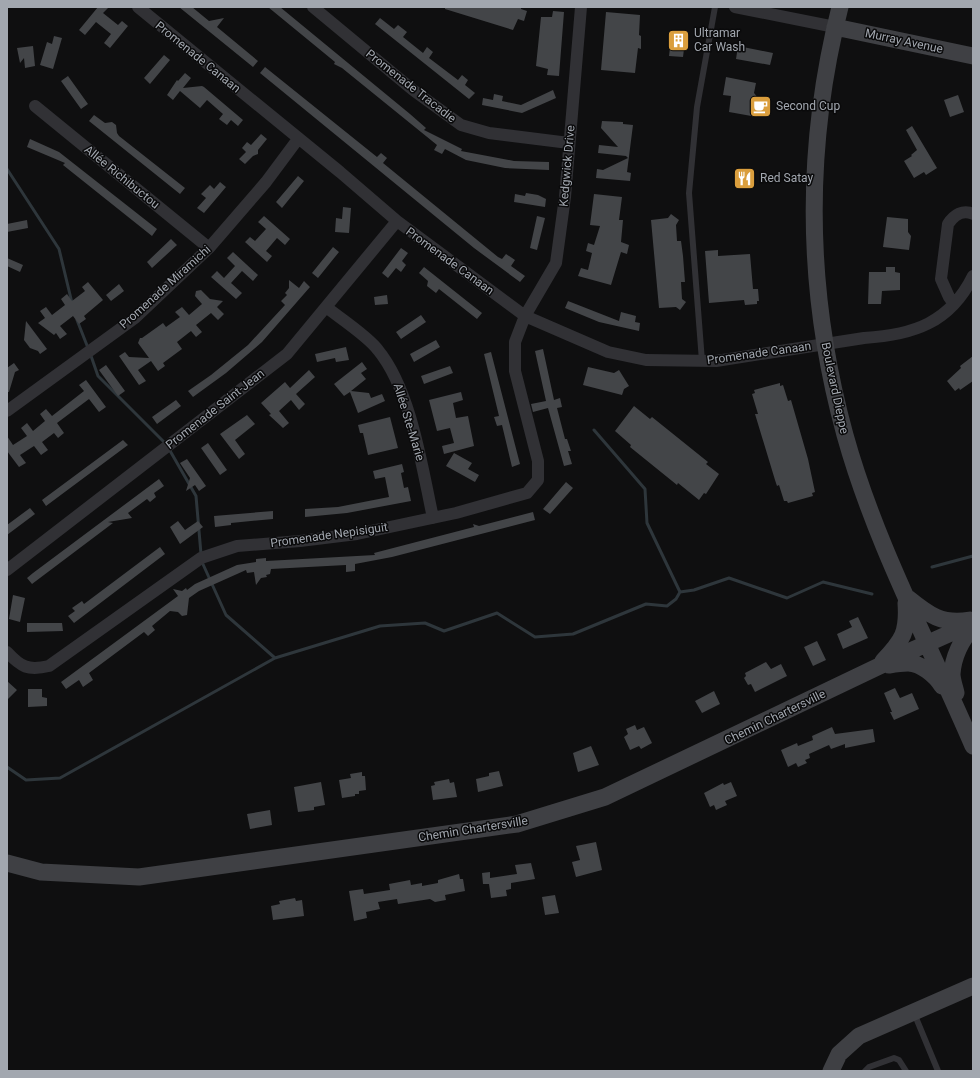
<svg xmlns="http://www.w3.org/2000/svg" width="980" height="1078" font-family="Roboto,sans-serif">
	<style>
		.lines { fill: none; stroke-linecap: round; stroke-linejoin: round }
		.stream { stroke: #2e363b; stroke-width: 3 }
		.building { fill: #434548 }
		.lane { stroke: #313135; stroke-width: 6 }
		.street { stroke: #313135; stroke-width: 12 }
		.secondary { stroke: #3f4044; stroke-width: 17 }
		.labels { text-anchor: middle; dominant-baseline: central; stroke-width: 3; stroke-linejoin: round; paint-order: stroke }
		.poi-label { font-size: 12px; fill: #a2a7af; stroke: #0a0a0b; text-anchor: start }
		.street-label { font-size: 12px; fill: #a2a7af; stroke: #0a0a0b }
	</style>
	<rect width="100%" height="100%" fill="#0f0f10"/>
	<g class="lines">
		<!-- stream -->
		<path class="stream" d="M7 169 59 249 72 303
			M77 320 88 348
			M90 353 98 376 166 444
			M594 430 645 489 647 523 680 592
			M169 449 196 496 201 554
			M202 562 226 615 275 658
			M932 567 973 556
			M680 592 694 590 729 578 787 598 823 582 872 594
			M7 767 26 780 60 778 275 658 380 626 425 623 444 631 497 613 535 637 573 634 646 604 667 606 676 599 680 592"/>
	</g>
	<!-- building -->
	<path class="building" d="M98 7H109L103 13 118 25 122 21 128 26 110 48 104 43 111 34 96 22 85 35 79 30Z
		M179 7H192L209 21 224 18 217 27 258 61 253 67Z
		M268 7H280L410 114 426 128 424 130 462 149 461 151 514 161 549 162V170L505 168 466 160 445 149 442 154 434 150 437 145 342 68 334 64 335 62Z
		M445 7H521V9L527 11 524 21 518 19 513 30 445 9Z
		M553 11 564 12 559 76 547 75 548 69 536 66 541 17H552Z
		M606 12 640 15 639 35 641 36V49L638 48 635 73 601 70Z
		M380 18 394 29 398 25 407 32 403 37 423 53 427 47 433 52 429 58 458 80 462 75 468 80 465 85 475 93 469 99 375 24Z
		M672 31 686 33 683 57 669 56Z
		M54 36 62 38 53 69 40 65 47 42 52 44Z
		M33 46 35 66 25 68 24 58 20 63 17 48Z
		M738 46 773 53 770 65 736 59Z
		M164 55 170 60 150 84 144 78Z
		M265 67 377 157 381 153 387 158 383 163 498 257 502 259 506 254 515 260 511 266 525 276 520 282 474 248 271 82 260 73Z
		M185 73 191 78 183 88 202 86 204 87 243 120 238 126 231 120 227 125 219 119 223 114 207 100 200 108 180 91 173 100 167 95 177 80 178 81Z
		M68 76 88 104 81 109 61 81Z
		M726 77 756 83 754 93 759 99 763 100 761 112 758 111 757 117 729 112 731 96 723 95Z
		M553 90 556 98 522 113 482 105 483 98 493 100 494 94 503 96 502 101 521 105Z
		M958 95 964 112 950 117 944 100Z
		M94 115 105 123 112 122 116 125 117 133 119 136 185 188 180 194 89 121Z
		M602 121 623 122V124L633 125 627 172 631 173 630 181 596 178 597 169 603 170 628 158 626 156 598 153 599 145 618 147 601 128Z
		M912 126 937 168 926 175 924 172 914 178 904 161 912 156 911 155 917 150 906 130Z
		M261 134 267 139 258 150V154L253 156 245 164 239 159 246 152 242 148 247 142 251 145Z
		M30 139 59 152 157 229 152 236 63 165 65 163 27 147Z
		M298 176 304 181 282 208 276 202Z
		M220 182 226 187 204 213 197 208 206 198 201 194 210 185 214 189Z
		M526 193 538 195 546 199 545 207 514 202 515 194 525 196Z
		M594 194 622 197 619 220H623L621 242 629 245 627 254 621 252 611 285 578 276 581 268 588 270 592 253 586 251 588 243 594 245 600 226 590 225Z
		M343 207 351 208 349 233 335 232 336 218 342 219Z
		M671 214 679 220 676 225 677 241H681L683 256 685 282H681L682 299 686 302 680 310 676 307 659 308 651 220 668 218Z
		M264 216 290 239 285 245 277 238 266 251 272 256 267 262 245 242 250 237 255 241 266 229 258 222Z
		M537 216 545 218 537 250 530 248Z
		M887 217 908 219V232L911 236 909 250 883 247Z
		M27 220 28 228 7 232V224Z
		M171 239 177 245 152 268 147 262Z
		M333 247 339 252 318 278 312 273Z
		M401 248 408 253 402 261 406 265 401 272 396 268 388 278 382 273Z
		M718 250V256L750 254 753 289H758L759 301H757V304L745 305 744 300 709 303 705 251Z
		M233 252 258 275 253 281 242 271 231 283 242 293 236 299 211 277 217 271 224 278 235 266 227 258Z
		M7 258 23 265 20 272 7 266Z
		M424 267 482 313 477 319 439 289 436 293 427 286 428 281 419 273Z
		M886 267H895V272L900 273V290L882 291 881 304H868L869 272H886Z
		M289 280 299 288 304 281 310 287 262 342 226 373 193 397 188 391 211 375 248 345 285 305 281 301 287 295 285 293 289 288Z
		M88 282 103 300 84 316 86 319 79 324 73 316 60 326 67 334 60 339 56 333 54 335 38 323 45 318 40 311 46 307 52 315 65 305 61 299 67 294 72 301 85 291 82 287Z
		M119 284 124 291 111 301 106 295Z
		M201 290 210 299 223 301 217 307 224 314 218 320 211 313 196 325 202 332 196 337 191 331 177 342 182 349 163 363 165 366 158 371 151 361 138 370 146 381 139 385 119 356 125 352 129 357 149 358 138 343 140 338H142L163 323 166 327 180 317 175 312 182 307 189 315 202 304 195 296 196 291Z
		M387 295 388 304 375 305 374 297Z
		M568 301 619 321 621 312 636 316 635 322 640 323 639 331 599 322 565 308Z
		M421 315 426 322 401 339 396 332Z
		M26 321 47 349 40 354 38 351 30 348 24 340Z
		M436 340 440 347 414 362 410 354Z
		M346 347 349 360 336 362 335 358 317 362 315 354Z
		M543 349 554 400 560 398 562 407 557 408 565 439H567L571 451H568L572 464 564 466 548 408 533 412 531 404 546 401 535 351Z
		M491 352 520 464 512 467 502 425 497 426 494 417 499 416 484 354Z
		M973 356V381L960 390 959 388 955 391 947 381 961 368 960 366Z
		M362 362 367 369 361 373 366 379 351 391 369 393 371 398 382 394 385 401 358 413 350 392 344 396 334 384Z
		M14 363 19 370 15 372 9 392H7V368Z
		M106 365 125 391 118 396 99 370Z
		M450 366 453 373 424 384 421 376Z
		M588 367 614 373 619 370 629 386 624 389 622 395 583 385Z
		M309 370 315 377 296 394 305 404 299 410 291 400 279 411 289 423 283 428 269 415 271 414 261 403 285 382 290 388Z
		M86 380 106 407 99 412 89 399 57 423 64 433 58 438 54 433 42 442 48 450 41 455 34 446 20 455 26 463 19 467 7 451V436L13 445 27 436 21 428 27 423 33 431 45 421 40 414 46 409 52 416 84 391 79 385Z
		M780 383V386L783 385 788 401 791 400 808 459 815 492 812 493 813 496 788 503 787 501H784L779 485 777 486 775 480 755 414H758L752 394 755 393 754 390Z
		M461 392 463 400 453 403 456 418 468 416 474 446 444 454 442 446 454 443 450 428 437 431 429 400Z
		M176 400 181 406 157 424 152 417Z
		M634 406 650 419 652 417 708 462 706 464 719 474 706 494 704 493 699 500 678 483 677 485 630 447 631 445 615 431Z
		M247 415 255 424 235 440 245 454 239 459 220 434Z
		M390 417 398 448 368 455 363 433H360L358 425Z
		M123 440 128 445 46 506 42 500Z
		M208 443 227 470 220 475 201 448Z
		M454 453 472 463 468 469 479 475 475 482 446 466Z
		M187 459 206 486 199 491 195 485 186 491 190 478 180 463Z
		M402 464 404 472 401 473 404 488 408 487 411 501 347 513 305 517V509L338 507 389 497 385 477 375 479 373 471Z
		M159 479 164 486 154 493 156 497 150 502 147 499 128 513 132 518 108 522 113 523 32 584 27 578 33 573Z
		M566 482 573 488 550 514 543 509Z
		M30 508 35 514 7 535V525Z
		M273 511V519L231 523V525L215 527 214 516Z
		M533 512 535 520 392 557 355 564V571L346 572V565L271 569 270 574 266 575 267 577 261 578 256 585 254 572 247 573 246 570 199 591 189 598 187 615 182 616 178 612 170 611 152 626 155 630 148 636 144 632 89 673 93 680 83 687 79 680 66 689 61 682 178 596 173 589 182 591 186 588 187 590 195 584 237 565 256 562V559L266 558V561L375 555 374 553 474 527 473 524 479 526Z
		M178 521 185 530 198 521 203 527 180 544 170 527Z
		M160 547 165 554 74 623 68 616 75 611 72 608 82 601 84 604Z
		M13 595 25 598 20 622 9 619Z
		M858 617 868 638 843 649 837 634 852 627 849 621Z
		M27 623H62L63 631 27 632Z
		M817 641 826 660 813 666 804 647Z
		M766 662 771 669 781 664 787 676 755 692 751 684 748 685 744 678 746 676 745 673Z
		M7 681 17 690 7 700Z
		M895 688 900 698 912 693 919 709 894 720 890 712H892L884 693Z
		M28 689H42V697L47 698V706L28 707Z
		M714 691 720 704 702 713 695 701Z
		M635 725 637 730 644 727 652 743 641 749 639 746 630 750 624 737 628 734 626 729Z
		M832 727 835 734 873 729 875 742 845 748V744L831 749 829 745 809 754 810 758 805 760 807 763 798 767 796 763 788 767 781 750 797 743 798 746 813 740 812 736Z
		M591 746 599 765 578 772 573 753Z
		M499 771 503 786 478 792 476 779 489 776V773Z
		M362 772V776H365L366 790 359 791V794H355V796L342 798 339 780 351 778 350 774Z
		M449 779 450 783 454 782 457 797 433 800 431 786 435 785 434 782Z
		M321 782 325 805 314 807V810L298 812 294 787Z
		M731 782 737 796 725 801 727 805 716 810 714 805 710 807 704 793 723 783 724 785Z
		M270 810 272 825 250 829 247 814Z
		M596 842 602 870 576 877 572 862 580 860 576 846Z
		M531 863 535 879 511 883V889L506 890 507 896 491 898 489 884H483L482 873 490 872V878L517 874 515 865Z
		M459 874 460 879H463L465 891 445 895 446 900 435 902 430 899 398 904 397 899 378 902 380 909 366 912 367 918 354 921 349 891 363 889 364 894 390 890 389 884 410 880 411 885 422 883V886L438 883V880Z
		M555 895 559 913 545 915 542 897Z
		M295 898 296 901 302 900 304 916 273 920 271 906 280 904 279 901Z"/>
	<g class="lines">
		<!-- lane -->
		<path class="lane" d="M702 361 689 193 697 107 715 7
			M914 1013 938 1071
			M865 1071 869 1067 894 1058 899 1060 906 1071"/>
		<!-- street -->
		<path class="street" d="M138 7 340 172 397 221 525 316 608 352 646 360 716 361 864 338C913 335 950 323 973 276
			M313 7 413 90 461 125 489 133 569 143
			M735 7 835 27
			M35 106 209 248
			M954 304 949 297 941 279 948 224C954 215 963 209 973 214
			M326 307C340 318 369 337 378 350 411 390 422 467 433 518
			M7 411 135 318 209 248 266 182 298 139
			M7 570 287 354 397 221
			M7 652C21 667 28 671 49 666L201 558 237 546 300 541 357 534 456 513 527 493 538 480V461L515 371V342L525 316 556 263 565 197 581 7"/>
		<!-- secondary -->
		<path class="secondary" d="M840 7C804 149 806 293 845 435 875 543 929 643 973 746
			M835 27 973 56
			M908 598C929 615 942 625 970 620
			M883 661C903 640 908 632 906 603
			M889 665C895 664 902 663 908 663 921 663 936 676 942 686
			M956 693C955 688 952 680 952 674 953 658 961 639 973 628
			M7 863 41 872 139 877 517 824 605 797 915 649 973 623
			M831 1071 839 1054 859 1036 973 986"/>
	</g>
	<!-- icons -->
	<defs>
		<symbol id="building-square" viewBox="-11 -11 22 22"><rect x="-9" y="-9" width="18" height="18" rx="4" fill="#da9e3d" stroke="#0a0a0b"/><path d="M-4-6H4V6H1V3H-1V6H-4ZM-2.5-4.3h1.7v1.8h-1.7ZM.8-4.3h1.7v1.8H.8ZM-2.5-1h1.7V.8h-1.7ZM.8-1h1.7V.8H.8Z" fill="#fff"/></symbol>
		<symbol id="cafe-square" viewBox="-11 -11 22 22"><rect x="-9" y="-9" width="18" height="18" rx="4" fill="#da9e3d" stroke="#0a0a0b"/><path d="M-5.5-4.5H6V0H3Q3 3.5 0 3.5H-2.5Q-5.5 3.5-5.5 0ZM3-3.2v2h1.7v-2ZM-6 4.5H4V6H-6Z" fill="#fff"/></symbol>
		<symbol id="restaurant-square" viewBox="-11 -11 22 22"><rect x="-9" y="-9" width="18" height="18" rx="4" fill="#da9e3d" stroke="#0a0a0b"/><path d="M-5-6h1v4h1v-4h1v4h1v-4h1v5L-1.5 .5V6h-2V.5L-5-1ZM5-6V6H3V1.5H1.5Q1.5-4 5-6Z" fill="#fff"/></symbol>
	</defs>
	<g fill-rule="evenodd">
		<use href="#building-square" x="666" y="28" width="25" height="25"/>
		<use href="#cafe-square" x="748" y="94" width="25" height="25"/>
		<use href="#restaurant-square" x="732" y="166" width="25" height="25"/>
	</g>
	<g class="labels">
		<!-- poi labels -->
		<g class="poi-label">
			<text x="694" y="33">Ultramar<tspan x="694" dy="14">Car Wash</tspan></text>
			<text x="776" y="106">Second Cup</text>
			<text x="760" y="178">Red Satay</text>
		</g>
		<!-- street labels -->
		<g class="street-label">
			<text transform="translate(904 41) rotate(12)">Murray Avenue</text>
			<text transform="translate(198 57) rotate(39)">Promenade Canaan</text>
			<text transform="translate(411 86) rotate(38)">Promenade Tracadie</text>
			<text transform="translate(567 166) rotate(-85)">Kedgwick Drive</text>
			<text transform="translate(122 177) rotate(39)">Allée Richibuctou</text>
			<text transform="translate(450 261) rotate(36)">Promenade Canaan</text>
			<text transform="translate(165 287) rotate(-42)">Promenade Miramichi</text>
			<text transform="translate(759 353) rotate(-8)">Promenade Canaan</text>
			<text transform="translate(835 388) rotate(78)">Boulevard Dieppe</text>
			<text transform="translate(215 409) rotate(-38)">Promenade Saint-Jean</text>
			<text transform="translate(409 422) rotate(73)">Allée Ste-Marie</text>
			<text transform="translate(329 535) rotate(-8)">Promenade Nepisiguit</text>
			<text transform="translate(775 717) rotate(-26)">Chemin Chartersville</text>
			<text transform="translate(473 829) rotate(-9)">Chemin Chartersville</text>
		</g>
	</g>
	<!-- border -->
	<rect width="980" height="1078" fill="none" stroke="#a2a7af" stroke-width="16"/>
</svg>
